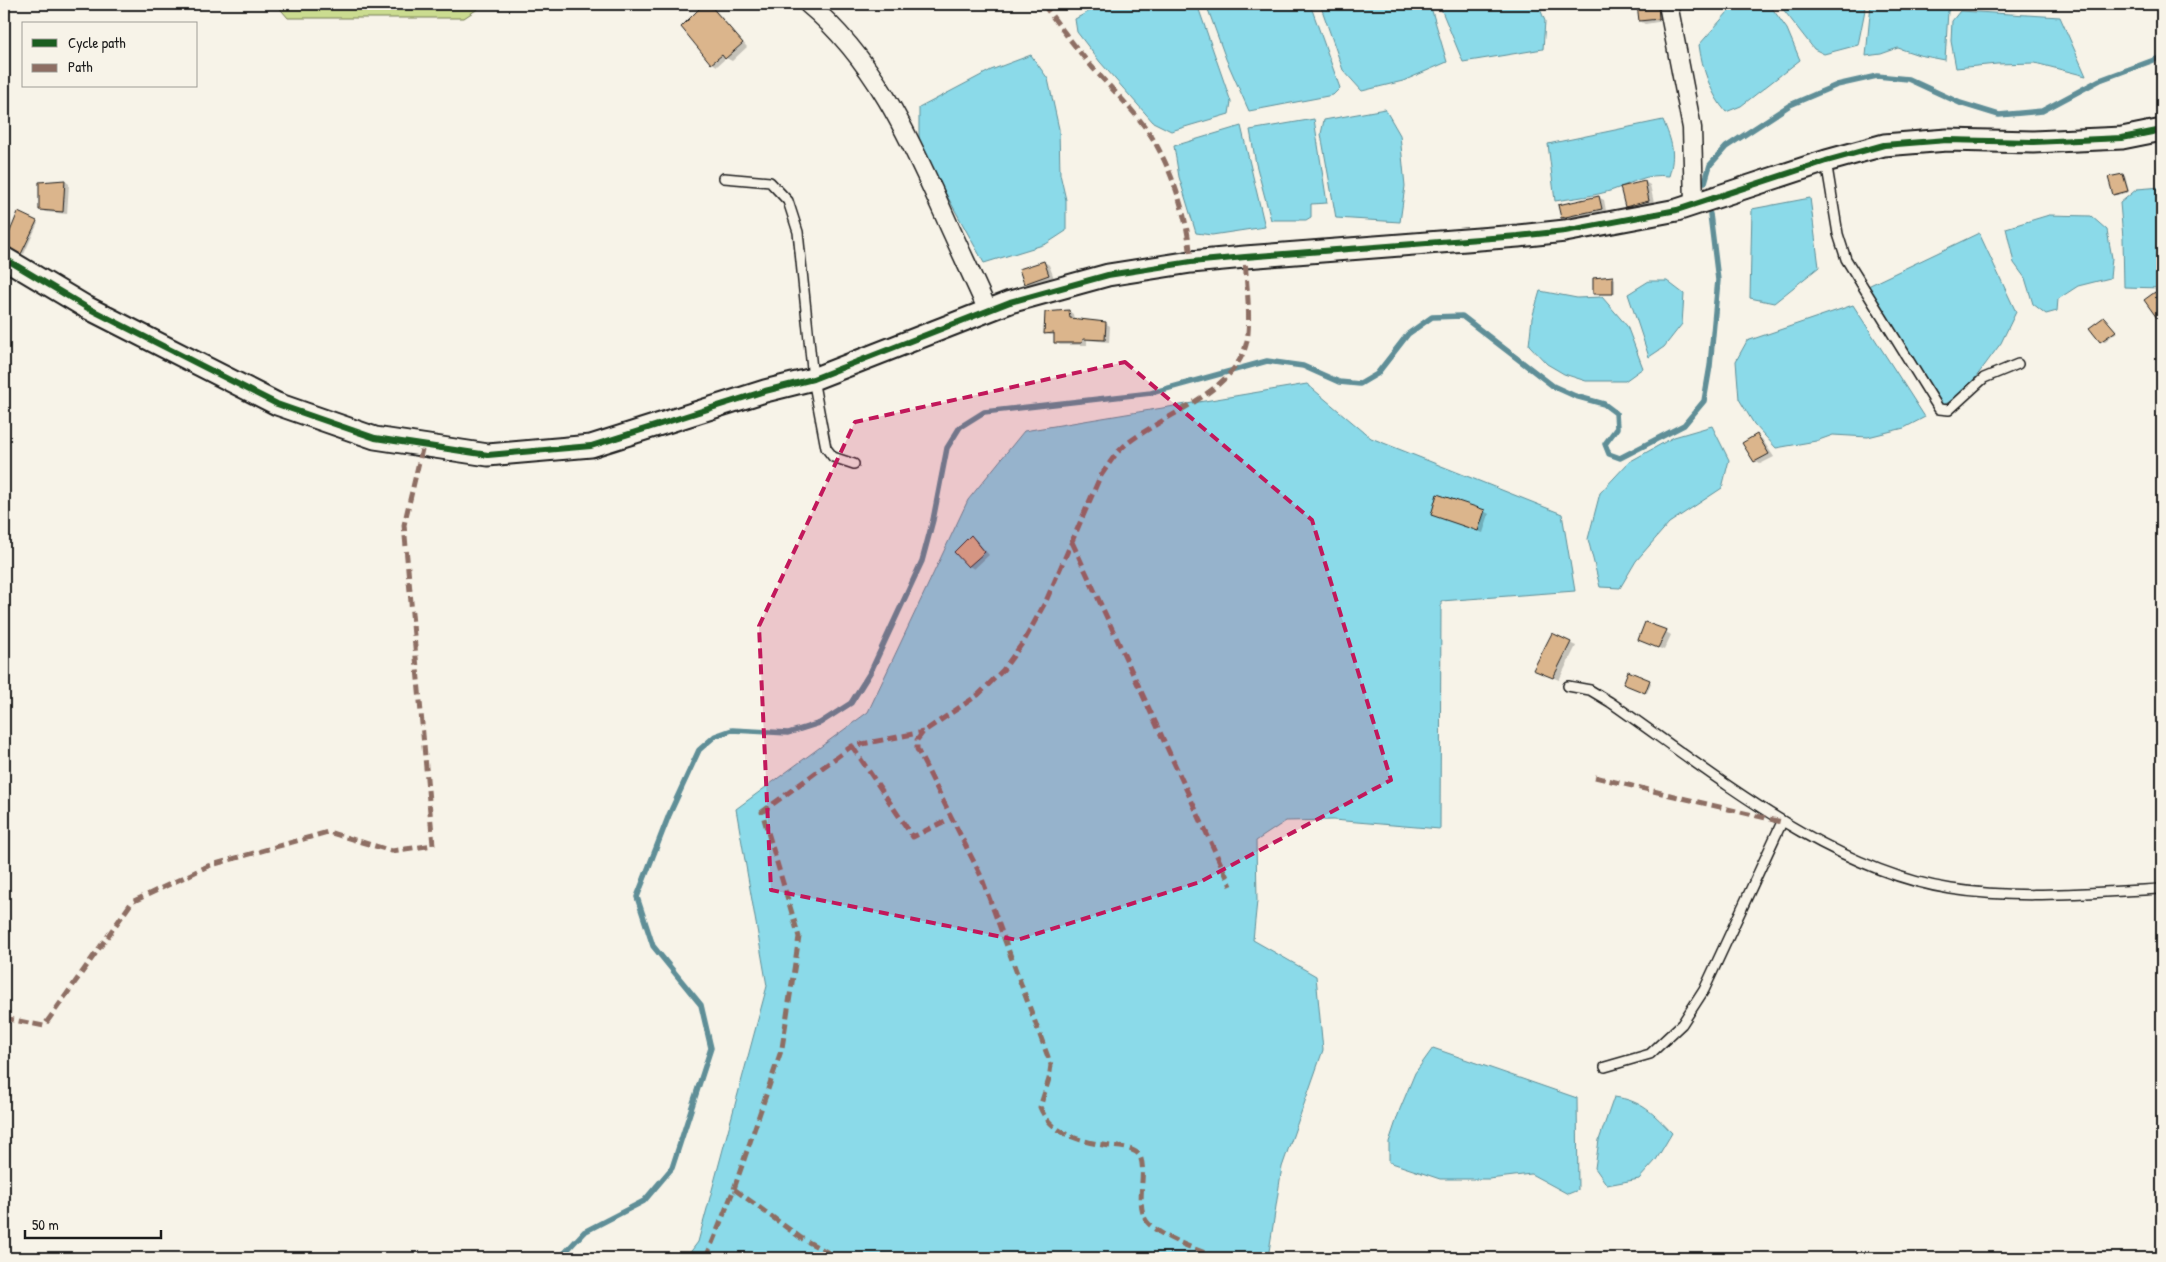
<svg xmlns="http://www.w3.org/2000/svg" width="2166" height="1262" font-family="'Patrick Hand',sans-serif">
	<style>
		.green { fill: #cbdc90; stroke: #747c56 }
		.water { fill: #8bdae9; stroke: #5f8e97 }
		.shadow { fill: #0003 }
		.lines { fill: none; stroke-linecap: round; stroke-linejoin: round }
		.stream { stroke: #5f8e97; stroke-width: 5.5 }
		.building { fill: #dbb58c; stroke: #1c1c1c }
		.service-casing { stroke: #1c1c1c; stroke-width: 12 }
		.minor-casing { stroke: #1c1c1c; stroke-width: 21 }
		.tertiary-casing { stroke: #1c1c1c; stroke-width: 25 }
		.service { stroke: #f7f3e8; stroke-width: 9 }
		.minor { stroke: #f7f3e8; stroke-width: 18 }
		.tertiary { stroke: #f7f3e8; stroke-width: 21 }
		.quiet { stroke: #8d6e63; stroke-width: 5; stroke-dasharray: 10 5; stroke-linecap: butt }
		.cycleway-casing { stroke: #f7f3e8; stroke-width: 9 }
		.cycleway { stroke: #1b5e20; stroke-width: 6 }
		.marked { fill: #c2185b; fill-opacity: 0.2; stroke: #c2185b; stroke-width: 4; stroke-dasharray: 10 6; stroke-linejoin: round }
	</style>
	<rect width="100%" height="100%" fill="#f7f3e8"/>
	<filter id="ink" filterUnits="userSpaceOnUse"><feTurbulence type="fractalNoise" baseFrequency=".02" numOctaves="2"/><feDisplacementMap in="SourceGraphic" scale="10" xChannelSelector="R" yChannelSelector="G"/><feConvolveMatrix kernelMatrix="1 2 1 2 8 2 1 2 1" color-interpolation-filters="sRGB"/></filter>
	<g filter="url(#ink)">
		<!-- green -->
		<path class="green" d="M276 4H485L464 18H288Z"/>
		<!-- water -->
		<path class="water" d="M1103 4H1197L1231 102 1229 114 1171 131 1153 122 1100 62 1077 32 1075 19Z
			M1206 4H1310L1340 88 1333 95 1249 111 1226 59Z
			M1320 4H1430L1447 62 1403 81 1362 91 1343 70Z
			M1439 4H1538L1545 21 1543 49 1463 62Z
			M1735 4H1769L1787 29 1800 60 1741 106 1726 112C1711 95 1702 68 1699 45Z
			M1779 4H1864L1865 10 1858 45 1824 54 1814 49Z
			M1871 4H1955L1948 11 1945 60 1919 55 1898 48 1881 54 1866 56Z
			M1960 11 2060 17 2086 76 2035 63 1997 64 1956 68 1951 41 1952 21Z
			M1031 55 1048 79 1059 129 1060 174 1066 200V231L1046 244 984 263 919 145V108L991 70Z
			M1385 109 1400 135 1405 186 1400 222 1336 218 1321 134 1324 120Z
			M1314 119 1327 203 1311 204V217L1306 220H1271L1256 164 1250 130Z
			M1663 120C1672 142 1676 153 1669 176 1646 173 1633 183 1613 190 1595 196 1574 198 1555 201L1548 144Z
			M1241 126 1265 227 1212 235 1196 233 1179 177 1174 146Z
			M2162 187V288L2124 287 2123 238 2120 203 2137 189Z
			M1810 198 1819 267 1774 303 1750 298 1752 209Z
			M2049 215 2091 216 2107 230 2112 258 2110 278 2078 286 2058 299 2057 311 2046 314 2033 304 2025 278 2014 263 2006 228Z
			M1979 233 2016 312 2001 343 1962 396 1943 405 1868 286Z
			M1649 281H1667L1684 294 1682 324 1664 347 1649 357 1628 294Z
			M1540 291 1577 298 1602 297 1627 326 1643 368 1625 381H1586L1564 374 1547 364 1529 345 1532 318Z
			M1853 305 1925 417 1904 428 1868 437 1833 435 1816 441 1776 448 1754 424 1739 399 1736 361 1747 341Z
			M1307 384 1371 438 1562 514 1575 591 1441 601 1440 829 1333 820 1286 821 1256 841 1257 901 1253 940 1316 976 1323 1050 1282 1167 1268 1258H686L698 1242 767 986 736 809 868 712 968 500 1024 431Z
			M1712 426 1729 460 1722 488 1669 523 1636 561 1620 588 1600 587 1588 539 1600 493 1629 462 1674 437Z
			M1433 1048 1577 1098 1578 1190 1568 1194 1531 1174 1489 1179H1440L1389 1162V1142L1400 1109 1415 1073Z
			M1614 1097C1641 1100 1654 1114 1672 1133L1656 1160 1639 1179 1607 1185 1595 1168 1599 1140Z"/>
		<!-- shadow -->
		<path class="shadow" d="M705 4 712 6 747 47 732 61 726 58 717 66 712 63Z
			M1639 4H1663L1664 21 1645 24 1640 21Z
			M2123 175 2125 176 2129 192 2116 195 2114 194Z
			M65 181 69 184 67 214 45 212 40 209Z
			M1645 182 1650 185 1654 203 1632 209 1626 206Z
			M1598 197 1604 200 1606 211 1568 220 1562 217Z
			M19 214 38 223 24 254 6 245Z
			M1044 262 1049 265 1054 278 1031 286 1025 283Z
			M1613 277 1615 279V294L1595 293V279Z
			M1069 311 1073 314 1074 320 1105 323 1110 326 1109 342 1087 340V345H1060L1055 342 1056 335H1050L1045 333Z
			M2104 318 2117 332 2104 342 2101 341Z
			M1757 436 1762 439 1774 457 1760 464 1755 461Z
			M1484 511 1489 514 1483 533 1438 517Z
			M971 537 976 540 989 555 974 569 969 566Z
			M1666 632 1671 635 1664 650 1644 642Z
			M1552 635 1576 646 1559 680 1540 672Z
			M1649 681 1651 683 1647 693 1627 685Z"/>
		<g class="lines">
			<!-- stream -->
			<path class="stream" d="M1705 182 1710 165 1726 147 1790 105 1837 85 1877 76 1908 79 1960 103 1999 115 2042 111 2100 80 2162 57
				M560 1258 584 1232 644 1201 672 1168 711 1048 701 1005 653 946 637 897 669 815 699 750 715 736 732 730 788 733 820 723 851 703 871 671 922 561 933 520 947 448 960 427 984 412 1151 393 1267 361 1303 366 1339 382 1360 384 1377 374 1408 334 1432 317 1462 316 1553 386 1575 396 1604 404 1616 413 1617 428 1605 444 1609 454 1620 458 1684 425 1704 401 1710 366 1718 280 1710 214"/>
		</g>
		<!-- building -->
		<path class="building" d="M704 4H709L743 43 725 59 722 55 711 64 681 27Z
			M1637 4H1658L1659 19 1639 21Z
			M2123 174 2128 191 2113 195 2108 177Z
			M65 180 63 212 39 210V182Z
			M1645 181 1649 201 1625 207 1620 187Z
			M1599 196 1602 209 1561 218 1558 205Z
			M18 212 37 221 21 254 4 246Z
			M1044 261 1049 275 1024 284 1019 269Z
			M1613 276V294H1593V278Z
			M2155 292 2162 301V325L2144 300Z
			M1069 310 1070 318 1106 322 1105 340 1083 339 1082 343H1054V333L1044 334 1045 312Z
			M2104 317 2116 331 2100 342 2089 328Z
			M1757 434 1769 454 1754 462 1742 443Z
			M1437 494 1485 510 1478 531 1431 515Z
			M971 535 985 552 968 567 954 552Z
			M1645 622 1667 630 1658 648 1638 640Z
			M1552 633 1571 642 1553 678 1533 670Z
			M1628 671 1650 680 1645 693 1623 684Z"/>
		<g class="lines">
			<defs>
				<path id="service" d="M1826 161 1838 234 1846 259 1939 409 1949 410 1984 378 2018 364
					M724 178 770 182 788 201 798 232 813 379 826 448 833 457 854 464
					M1568 686 1590 690 1610 702C1711 772 1828 870 1951 889 2020 900 2092 892 2162 889
					M1605 1067 1650 1054 1682 1024 1704 990 1782 822"/>
				<path id="minor" d="M808 4C873 58 908 134 942 210 957 244 973 277 988 311
					M1668 4 1692 128 1694 204"/>
				<path id="tertiary" d="M4 258 86 307 277 404 375 438 488 455 591 446 765 391 813 379 1010 302 1108 275 1191 262 1245 257 1518 236 1565 231 1677 210 1826 161 1884 145 1947 140 2033 142 2122 138 2162 130"/>
			</defs>
			<!-- service casing -->
			<use href="#service" class="service-casing"/>
			<!-- minor casing -->
			<use href="#minor" class="minor-casing"/>
			<!-- tertiary casing -->
			<use href="#tertiary" class="tertiary-casing"/>
			<!-- service -->
			<use href="#service" class="service"/>
			<!-- minor -->
			<use href="#minor" class="minor"/>
			<!-- tertiary -->
			<use href="#tertiary" class="tertiary"/>
			<!-- quiet -->
			<path class="quiet" d="M1043 4C1059 25 1075 47 1092 67 1114 92 1141 116 1157 146 1175 179 1189 224 1191 262
				M1072 542 1231 886
				M852 746 913 837 951 818
				M1595 777 1782 822
				M4 1018 44 1026 132 902 208 866 328 832 392 851 433 845 404 525 423 445
				M734 1189 782 1048 799 937 762 812 852 746 923 732
				M706 1258 734 1189 801 1238 838 1258
				M1218 1258C1198 1250 1165 1239 1149 1224 1131 1207 1152 1162 1136 1152 1128 1147 1119 1147 1110 1146 1083 1142 1051 1135 1040 1107L1049 1079 1051 1065 981 876 917 749V740L923 732 978 695 1003 670 1024 641 1046 601 1100 477C1107 467 1114 455 1123 447 1161 414 1244 391 1248 333 1250 308 1246 281 1245 257"/>
			<defs>
				<path id="cycleway" d="M4 258 86 307 277 404 375 438 488 455 591 446 765 391 813 379 1010 302 1108 275 1191 262 1245 257 1518 236 1565 231 1677 210 1826 161 1884 145 1947 140 2033 142 2122 138 2162 130"/>
			</defs>
			<!-- cycleway casing -->
			<use href="#cycleway" class="cycleway-casing"/>
			<!-- cycleway -->
			<use href="#cycleway" class="cycleway"/>
		</g>
	</g>
	<!-- marked area -->
	<path class="marked" d="M1125 362 1312 520 1391 780 1200 882 1017 940 771 890 759 626 855 422Z"/>
	<!-- margin -->
	<rect width="2166" height="1262" fill="none" stroke="#f7f3e8" stroke-width="20"/>
	<rect x="10" y="10" width="2146" height="1242" fill="none" stroke="#1c1c1c" stroke-width="2" filter="url(#ink)"/>
	<!-- legend -->
	<rect x="22" y="22" width="175" height="65" fill="#f7f3e8" stroke="#9f9d96"/>
	<rect x="32" y="39" width="25" height="8" fill="#1b5e20" stroke="#9f9d96"/>
	<text x="68" y="48" font-size="15" fill="#1c1c1c">Cycle path</text>
	<rect x="32" y="64" width="25" height="8" fill="#8d6e63" stroke="#9f9d96"/>
	<text x="68" y="72" font-size="15" fill="#1c1c1c">Path</text>
	<!-- scale -->
	<path d="M25 1230v8h136v-8" fill="none" stroke="#1c1c1c" stroke-width="2.5"/>
	<text x="32" y="1230" font-size="15" fill="#1c1c1c" stroke="#f7f3e8" stroke-width="4" paint-order="stroke">50 m</text>
</svg>
